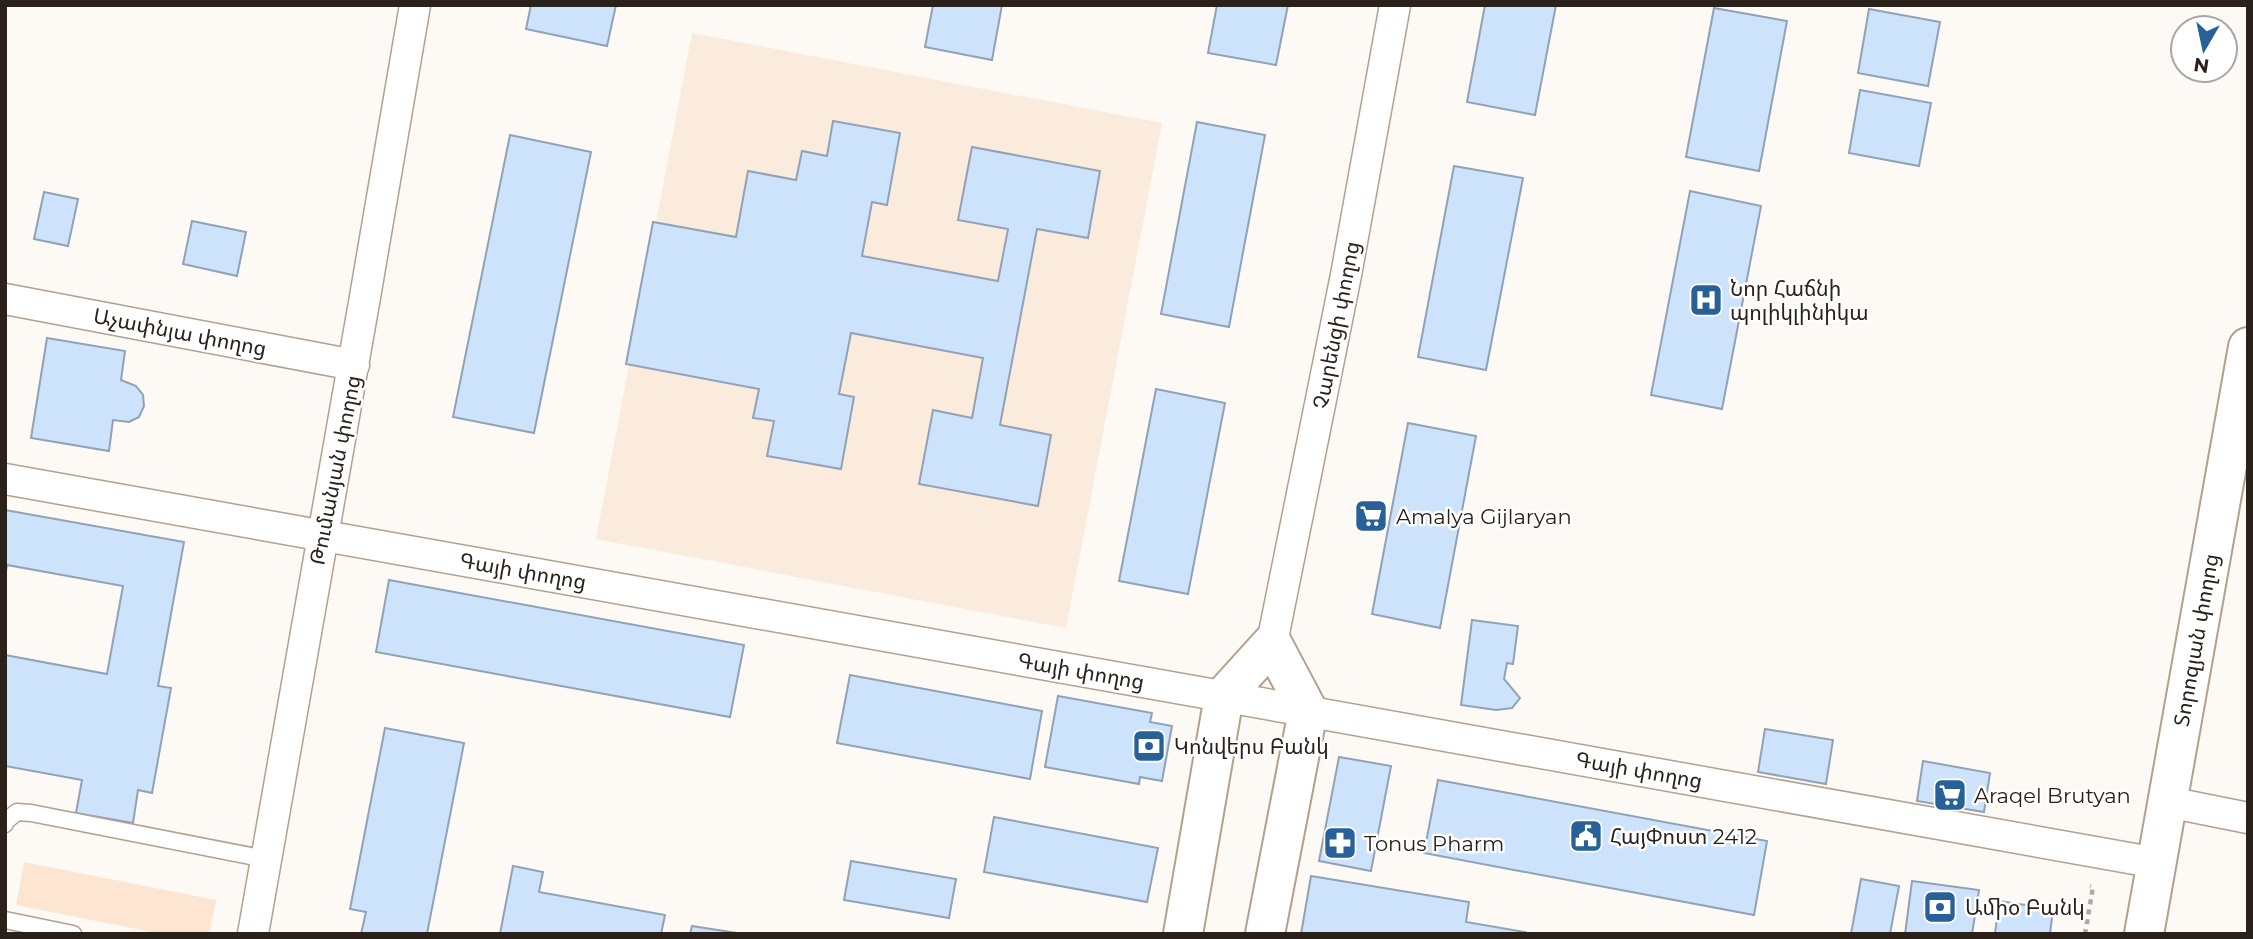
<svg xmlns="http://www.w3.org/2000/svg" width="2253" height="939" font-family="Montserrat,'Noto Sans Armenian',sans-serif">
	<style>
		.built { fill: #fbebdc }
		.green { fill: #fce6d1 }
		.building { fill: #cde3fc; stroke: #91a2b6; stroke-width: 2 }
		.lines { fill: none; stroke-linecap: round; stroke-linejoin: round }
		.lane-casing { stroke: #b3a08d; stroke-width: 19 }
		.street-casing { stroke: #b3a08d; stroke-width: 33 }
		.secondary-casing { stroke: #b3a08d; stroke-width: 42 }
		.path { stroke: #aea9a4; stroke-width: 4.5; stroke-dasharray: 5 5; stroke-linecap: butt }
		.lane { stroke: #fff; stroke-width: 16 }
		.street { stroke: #fff; stroke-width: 30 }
		.secondary { stroke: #fff; stroke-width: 38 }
		.labels { text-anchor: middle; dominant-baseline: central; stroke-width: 5; stroke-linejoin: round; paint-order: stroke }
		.poi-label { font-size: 21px; fill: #29211a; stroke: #fff; text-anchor: start }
		.street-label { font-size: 21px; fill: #29211a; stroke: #fff }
	</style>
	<rect width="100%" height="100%" fill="#fdf9f5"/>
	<!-- built -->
	<path class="built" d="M692 33 1162 123 1066 628 596 539Z"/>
	<!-- green -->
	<path class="green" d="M24 862 216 900 209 934H162L16 905Z"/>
	<!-- building -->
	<path class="building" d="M531 5H616L607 46 526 29Z
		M933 5H1002L992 60 925 47Z
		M1217 5H1288L1276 65 1208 53Z
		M1485 5H1556L1535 115 1467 102Z
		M1714 8 1787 21 1759 171 1686 157Z
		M1869 9 1940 22 1928 86 1858 73Z
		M1860 90 1931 103 1919 166 1849 153Z
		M833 121 900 133 887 205 872 202 862 256 998 281 1008 229 958 220 972 147 1100 171 1088 238 1037 229 1000 425 1051 435 1038 506 919 484 933 410 972 418 983 358 851 333 839 394 854 397 841 469 767 456 774 421 753 418 759 389 626 364 653 222 736 237 748 171 796 180 802 151 827 156Z
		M1197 122 1265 135 1229 327 1161 314Z
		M510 135 591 152 534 433 453 417Z
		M1454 166 1523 178 1486 370 1418 357Z
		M1690 191 1761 206 1722 409 1651 395Z
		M44 192 78 199 68 246 34 239Z
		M192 221 246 232 237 276 183 264Z
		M47 338 125 351 121 380 136 386 143 395 144 406 139 417 129 422 113 420 109 451 31 438Z
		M1156 389 1225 403 1188 594 1119 581Z
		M1408 423 1476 436 1440 628 1372 614Z
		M5 510 184 542 158 686 171 688 152 793 138 790 133 823 76 813 82 780 5 766V655L107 674 123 586 7 565 5 576Z
		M389 580 744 645 730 717 376 652Z
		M1472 620 1518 626 1513 664 1507 663 1504 679 1520 698 1512 708 1496 710 1461 705Z
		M850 675 1042 711 1030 779 837 743Z
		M1058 696 1152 713 1150 722 1172 726 1162 781 1140 777 1139 784 1045 767Z
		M385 728 464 743 427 934H361L366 912 350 909Z
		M1765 729 1833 740 1826 784 1758 772Z
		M1339 757 1391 766 1371 871 1319 861Z
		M1923 761 1990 773 1984 812 1917 801Z
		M1438 780 1767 841 1754 915 1424 853Z
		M994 817 1158 848 1147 902 984 872Z
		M851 861 956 879 949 918 844 900Z
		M513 866 543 872 539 892 665 915 661 934H500Z
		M1311 876 1469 902 1466 922 1525 932V934H1301Z
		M1861 879 1899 886 1890 934H1851Z
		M1912 881 1979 890 1972 934H1905Z
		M1999 901 2053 909 2050 934H1995Z
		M692 926 737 933 690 934Z"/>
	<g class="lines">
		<defs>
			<path id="lane" d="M5 824 6 821 17 812 31 813 266 859
				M5 920 73 934"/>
			<path id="street" d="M5 299 354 365
				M5 479 2157 863
				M1272 643 1346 275 1395 5
				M2168 802 2248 818
				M253 934C307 624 363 315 415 5"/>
			<path id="secondary" d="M1183 934 1224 696 1272 643 1308 711 1265 934
				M2144 934 2248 347"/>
		</defs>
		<!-- lane casing -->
		<use href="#lane" class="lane-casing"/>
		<!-- street casing -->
		<use href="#street" class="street-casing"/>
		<!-- secondary casing -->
		<use href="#secondary" class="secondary-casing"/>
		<!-- path -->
		<path class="path" d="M2085 934 2093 887 2090 886"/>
		<!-- lane -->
		<use href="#lane" class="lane"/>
		<!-- street -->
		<use href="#street" class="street"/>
		<!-- secondary -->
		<use href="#secondary" class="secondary"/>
	</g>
	<!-- icons -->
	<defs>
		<symbol id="hospital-square" viewBox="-11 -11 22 22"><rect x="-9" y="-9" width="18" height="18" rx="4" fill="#286098" stroke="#fff"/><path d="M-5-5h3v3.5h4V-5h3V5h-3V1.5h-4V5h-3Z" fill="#fff"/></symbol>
		<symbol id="supermarket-square" viewBox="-11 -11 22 22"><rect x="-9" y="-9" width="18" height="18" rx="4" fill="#286098" stroke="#fff"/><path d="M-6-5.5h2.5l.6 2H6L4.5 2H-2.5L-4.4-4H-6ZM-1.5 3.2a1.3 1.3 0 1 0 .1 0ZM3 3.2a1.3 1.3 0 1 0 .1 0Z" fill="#fff"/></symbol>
		<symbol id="bank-square" viewBox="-11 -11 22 22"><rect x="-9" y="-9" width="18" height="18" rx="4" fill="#286098" stroke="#fff"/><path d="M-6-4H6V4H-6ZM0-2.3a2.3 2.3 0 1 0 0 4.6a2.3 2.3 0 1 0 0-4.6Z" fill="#fff"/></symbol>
		<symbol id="civic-square" viewBox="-11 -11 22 22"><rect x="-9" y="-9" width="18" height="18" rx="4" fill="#286098" stroke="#fff"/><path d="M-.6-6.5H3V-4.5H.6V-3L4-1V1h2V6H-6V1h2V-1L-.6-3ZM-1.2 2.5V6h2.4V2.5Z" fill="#fff"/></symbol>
		<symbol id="pharmacy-square" viewBox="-11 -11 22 22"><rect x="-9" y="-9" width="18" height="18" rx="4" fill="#286098" stroke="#fff"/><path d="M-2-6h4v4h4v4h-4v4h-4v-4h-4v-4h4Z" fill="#fff"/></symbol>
	</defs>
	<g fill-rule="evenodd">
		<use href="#hospital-square" x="1687" y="281" width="38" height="38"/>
		<use href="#supermarket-square" x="1352" y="497" width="38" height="38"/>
		<use href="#bank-square" x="1130" y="727" width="38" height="38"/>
		<use href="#supermarket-square" x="1931" y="776" width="38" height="38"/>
		<use href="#civic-square" x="1567" y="817" width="38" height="38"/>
		<use href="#pharmacy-square" x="1321" y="824" width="38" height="38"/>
		<use href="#bank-square" x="1921" y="888" width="38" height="38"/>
	</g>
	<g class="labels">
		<!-- poi labels -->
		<g class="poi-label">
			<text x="1730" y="288">Նոր Հաճնի<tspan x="1730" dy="24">պոլիկլինիկա</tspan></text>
			<text x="1396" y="516">Amalya Gijlaryan</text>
			<text x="1174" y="746">Կոնվերս Բանկ</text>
			<text x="1974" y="795">Araqel Brutyan</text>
			<text x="1610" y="836">ՀայՓոստ 2412</text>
			<text x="1364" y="843">Tonus Pharm</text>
			<text x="1965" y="907">Ամիօ Բանկ</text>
		</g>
		<!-- street labels -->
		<g class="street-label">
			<text transform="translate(1336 325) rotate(-79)">Չարենցի փողոց</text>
			<text transform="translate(180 332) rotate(11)">Աչափնյա փողոց</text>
			<text transform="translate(335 470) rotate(-79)">Թումանյան փողոց</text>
			<text transform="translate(523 571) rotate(10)">Գայի փողոց</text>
			<text transform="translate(2196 640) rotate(-80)">Տորոզյան փողոց</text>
			<text transform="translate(1081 671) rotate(10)">Գայի փողոց</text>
			<text transform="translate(1639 770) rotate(10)">Գայի փողոց</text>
		</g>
	</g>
	<!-- border -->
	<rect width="2253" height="939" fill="none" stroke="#29211a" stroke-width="14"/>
	<!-- north arrow -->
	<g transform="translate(2204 49) rotate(189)"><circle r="33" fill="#ffffff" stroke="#a9a6a3" stroke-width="2"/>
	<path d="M0-5L12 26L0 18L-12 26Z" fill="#286098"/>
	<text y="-10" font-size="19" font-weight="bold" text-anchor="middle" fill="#29211a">N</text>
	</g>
</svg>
